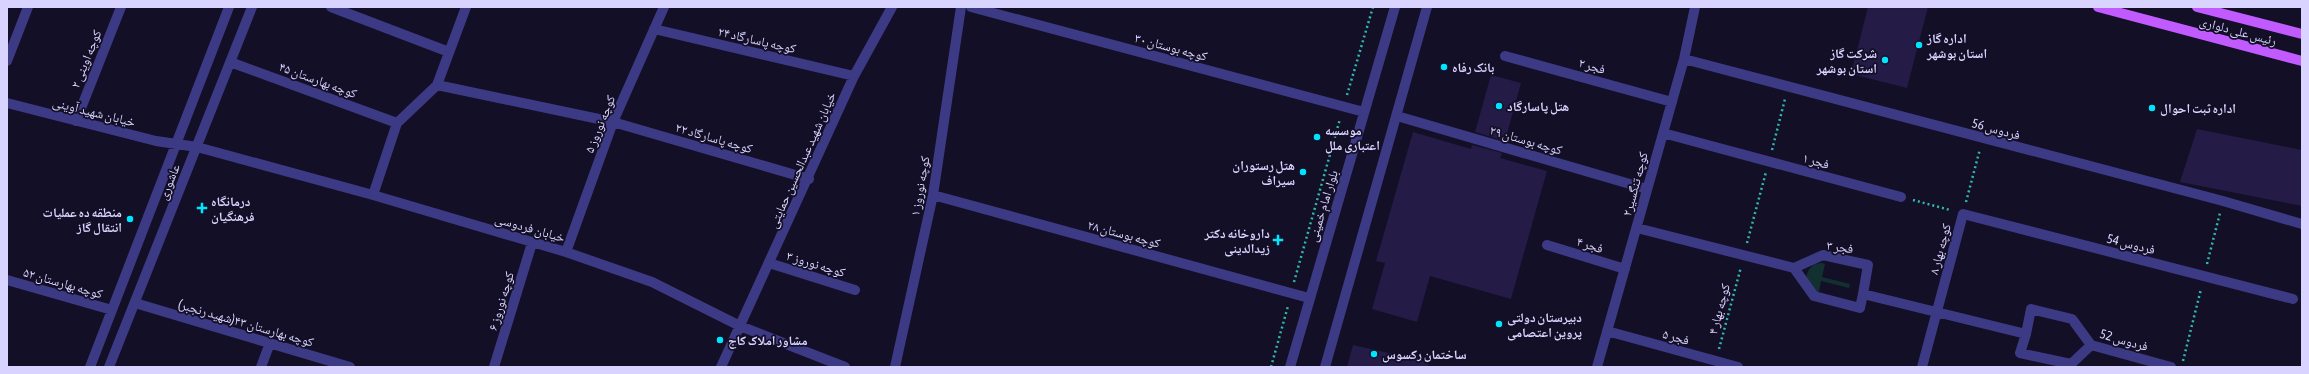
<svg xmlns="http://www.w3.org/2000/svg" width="2309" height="374" font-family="'Asap Condensed','Noto Naskh Arabic',sans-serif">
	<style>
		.green { fill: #12302f }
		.building { fill: #241b47 }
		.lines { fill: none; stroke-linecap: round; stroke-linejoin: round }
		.path { stroke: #2fb8b0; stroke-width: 2.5; stroke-dasharray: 2 3; stroke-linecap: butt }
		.minor { stroke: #3d3a85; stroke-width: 10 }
		.major { stroke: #c25bff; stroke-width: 10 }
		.poi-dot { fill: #00e5ff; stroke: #130f26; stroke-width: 1.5 }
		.labels { text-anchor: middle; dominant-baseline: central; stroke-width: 3.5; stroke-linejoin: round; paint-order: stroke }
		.street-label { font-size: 13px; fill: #d9d4ff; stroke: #130f26 }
		.poi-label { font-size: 13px; font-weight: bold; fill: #d9d4ff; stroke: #130f26; text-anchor: start }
	</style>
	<rect width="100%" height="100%" fill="#130f26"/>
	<!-- green -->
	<path class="green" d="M1822 263 1825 264 1822 277 1850 284 1849 288 1821 281 1819 292H1816L1806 278C1808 269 1812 263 1822 263Z"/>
	<!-- building -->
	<path class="building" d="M1868 7H1928L1907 88 1851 74Z
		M1491 75 1521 83 1505 141 1475 132Z
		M2197 129 2302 150V206L2180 182Z
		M1413 132 1471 149 1472 145 1502 153 1500 158 1547 171 1511 299 1430 276 1417 322 1372 309 1385 263 1376 261Z
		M1353 345 1429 362 1428 367H1347Z"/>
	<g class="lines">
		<!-- path -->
		<path class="path" d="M1347 95 1373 7
			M1772 150 1785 99
			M1913 200 1950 210
			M1966 202 1980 149
			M1747 243 1766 172
			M2207 264 2220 213
			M1294 282 1340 119
			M1719 349 1741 267
			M2183 361 2201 289
			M1271 367 1288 306"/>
		<!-- minor -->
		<path class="minor" d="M331 7 449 52
			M971 7 1364 112
			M654 29 854 76
			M1505 56 1672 102
			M1684 59 2223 201 2302 224
			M7 61 28 7
			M230 62 397 123
			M437 85 613 122 809 179
			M7 103 156 141 197 147 373 195 566 252 652 282 740 326 845 367
			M1397 116 1647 189
			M76 121 121 7
			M1663 133 1901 197
			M373 195 397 123 437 85 466 7
			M933 195 1309 298
			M1637 228 1794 268 1823 255 1868 265 1863 294 2026 334 2031 309 2072 319 2091 345 2171 367
			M1547 245 1625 269
			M566 252 613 122 664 7
			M769 263 855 290
			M1794 268 1814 296 1860 308 1863 294
			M7 280 112 310
			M135 303 350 367
			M1607 331 1738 367
			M2026 334 2020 353 2071 364 2091 345
			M90 367 229 7
			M109 367 252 7
			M261 367 270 343
			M494 367 532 243
			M721 367 854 76 892 7
			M895 367 933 195 961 7
			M1290 367 1395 7
			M1325 367 1427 7
			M1597 367 1684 59 1695 7
			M1922 367 1963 214 2293 299"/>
		<!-- major -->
		<path class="major" d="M2098 7 2302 61
			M2197 7 2302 34"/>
	</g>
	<!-- markers -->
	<g class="poi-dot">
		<circle cx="1919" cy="45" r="4"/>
		<circle cx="1885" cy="60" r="4"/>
		<circle cx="1444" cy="67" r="4"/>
		<circle cx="1499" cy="106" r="4"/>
		<circle cx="2152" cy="108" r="4"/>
		<circle cx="1317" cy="137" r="4"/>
		<circle cx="1303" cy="172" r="4"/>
		<path d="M200 202h4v4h4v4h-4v4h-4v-4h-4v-4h4z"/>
		<circle cx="130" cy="219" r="4"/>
		<path d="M1276 234h4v4h4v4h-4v4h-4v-4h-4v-4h4z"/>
		<circle cx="1499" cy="324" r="4"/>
		<circle cx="720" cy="340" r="4"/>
		<circle cx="1374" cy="354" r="4"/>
	</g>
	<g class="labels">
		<!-- street labels -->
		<g class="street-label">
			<text transform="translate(2238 31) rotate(15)">رئیس علی دلواری</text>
			<text transform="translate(757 40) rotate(13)">کوچه پاسارگاد ۲۴</text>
			<text transform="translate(1171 47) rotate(15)">کوچه بوستان ۳۰</text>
			<text transform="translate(86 59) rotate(-68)">کوچه اوینی ۲</text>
			<text transform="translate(1592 66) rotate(16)">فجر ۲</text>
			<text transform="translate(318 80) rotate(20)">کوچه بهارستان ۴۵</text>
			<text transform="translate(94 112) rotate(14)">خیابان شهید آوینی</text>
			<text transform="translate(600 124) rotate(-68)">کوچه نوروز ۵</text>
			<text transform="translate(1996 129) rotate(15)">فردوس 56</text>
			<text transform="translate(714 138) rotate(16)">کوچه پاسارگاد ۲۲</text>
			<text transform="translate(1526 140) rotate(16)">کوچه بوستان ۲۹</text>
			<text transform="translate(802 160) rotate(-66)">خیابان شهید عبدالحسین حمایتی</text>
			<text transform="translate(1816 161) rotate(15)">فجر ۱</text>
			<text transform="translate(169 182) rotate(-68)">عاشوری</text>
			<text transform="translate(1635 184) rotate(-75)">کوچه تنگسیر۲</text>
			<text transform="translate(920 186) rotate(-80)">کوچه نوروز ۱</text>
			<text transform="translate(1323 206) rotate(-73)">بلوار امام خمینی</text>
			<text transform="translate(530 228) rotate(16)">خیابان فردوسی</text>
			<text transform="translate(1124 234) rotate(15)">کوچه بوستان ۲۸</text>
			<text transform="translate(2131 244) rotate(14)">فردوس 54</text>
			<text transform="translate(1590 245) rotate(17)">فجر ۴</text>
			<text transform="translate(1840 247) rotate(8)">فجر ۳</text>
			<text transform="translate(1940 249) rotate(-75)">کوچه بهار ۸</text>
			<text transform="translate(816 264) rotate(17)">کوچه نوروز ۳</text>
			<text transform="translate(63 283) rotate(16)">کوچه بهارستان ۵۲</text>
			<text transform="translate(501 301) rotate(-73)">کوچه نوروز ۶</text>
			<text transform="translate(1719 309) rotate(-75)">کوچه بهار ۴</text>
			<text transform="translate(246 323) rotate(16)">کوچه بهارستان ۴۳(شهید رنجبر)</text>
			<text transform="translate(1676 337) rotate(15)">فجر ۵</text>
			<text transform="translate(2124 340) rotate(16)">فردوس 52</text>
		</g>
		<!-- poi labels -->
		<g class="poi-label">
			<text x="1927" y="38">اداره گاز<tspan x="1927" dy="15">استان بوشهر</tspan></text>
			<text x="1877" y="53" text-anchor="end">شرکت گاز<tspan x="1877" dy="15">استان بوشهر</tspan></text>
			<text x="1452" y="67">بانک رفاه</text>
			<text x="1507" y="106">هتل پاسارگاد</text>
			<text x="2160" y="108">اداره ثبت احوال</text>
			<text x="1325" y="130">موسسه<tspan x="1325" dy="15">اعتباری ملل</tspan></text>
			<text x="1295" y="165" text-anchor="end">هتل رستوران<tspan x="1295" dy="15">سیراف</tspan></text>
			<text x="211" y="201">درمانگاه<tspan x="211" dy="15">فرهنگیان</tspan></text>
			<text x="122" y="212" text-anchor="end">منطقه ده عملیات<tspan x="122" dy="15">انتقال گاز</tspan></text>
			<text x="1270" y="233" text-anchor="end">داروخانه دکتر<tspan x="1270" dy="15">زیدالدینی</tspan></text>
			<text x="1507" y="317">دبیرستان دولتی<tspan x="1507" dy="15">پروین اعتصامی</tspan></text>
			<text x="728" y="340">مشاور املاک کاج</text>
			<text x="1382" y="354">ساختمان رکسوس</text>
		</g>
	</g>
	<!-- border -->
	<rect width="2309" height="374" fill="none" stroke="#d9d4ff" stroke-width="16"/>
</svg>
